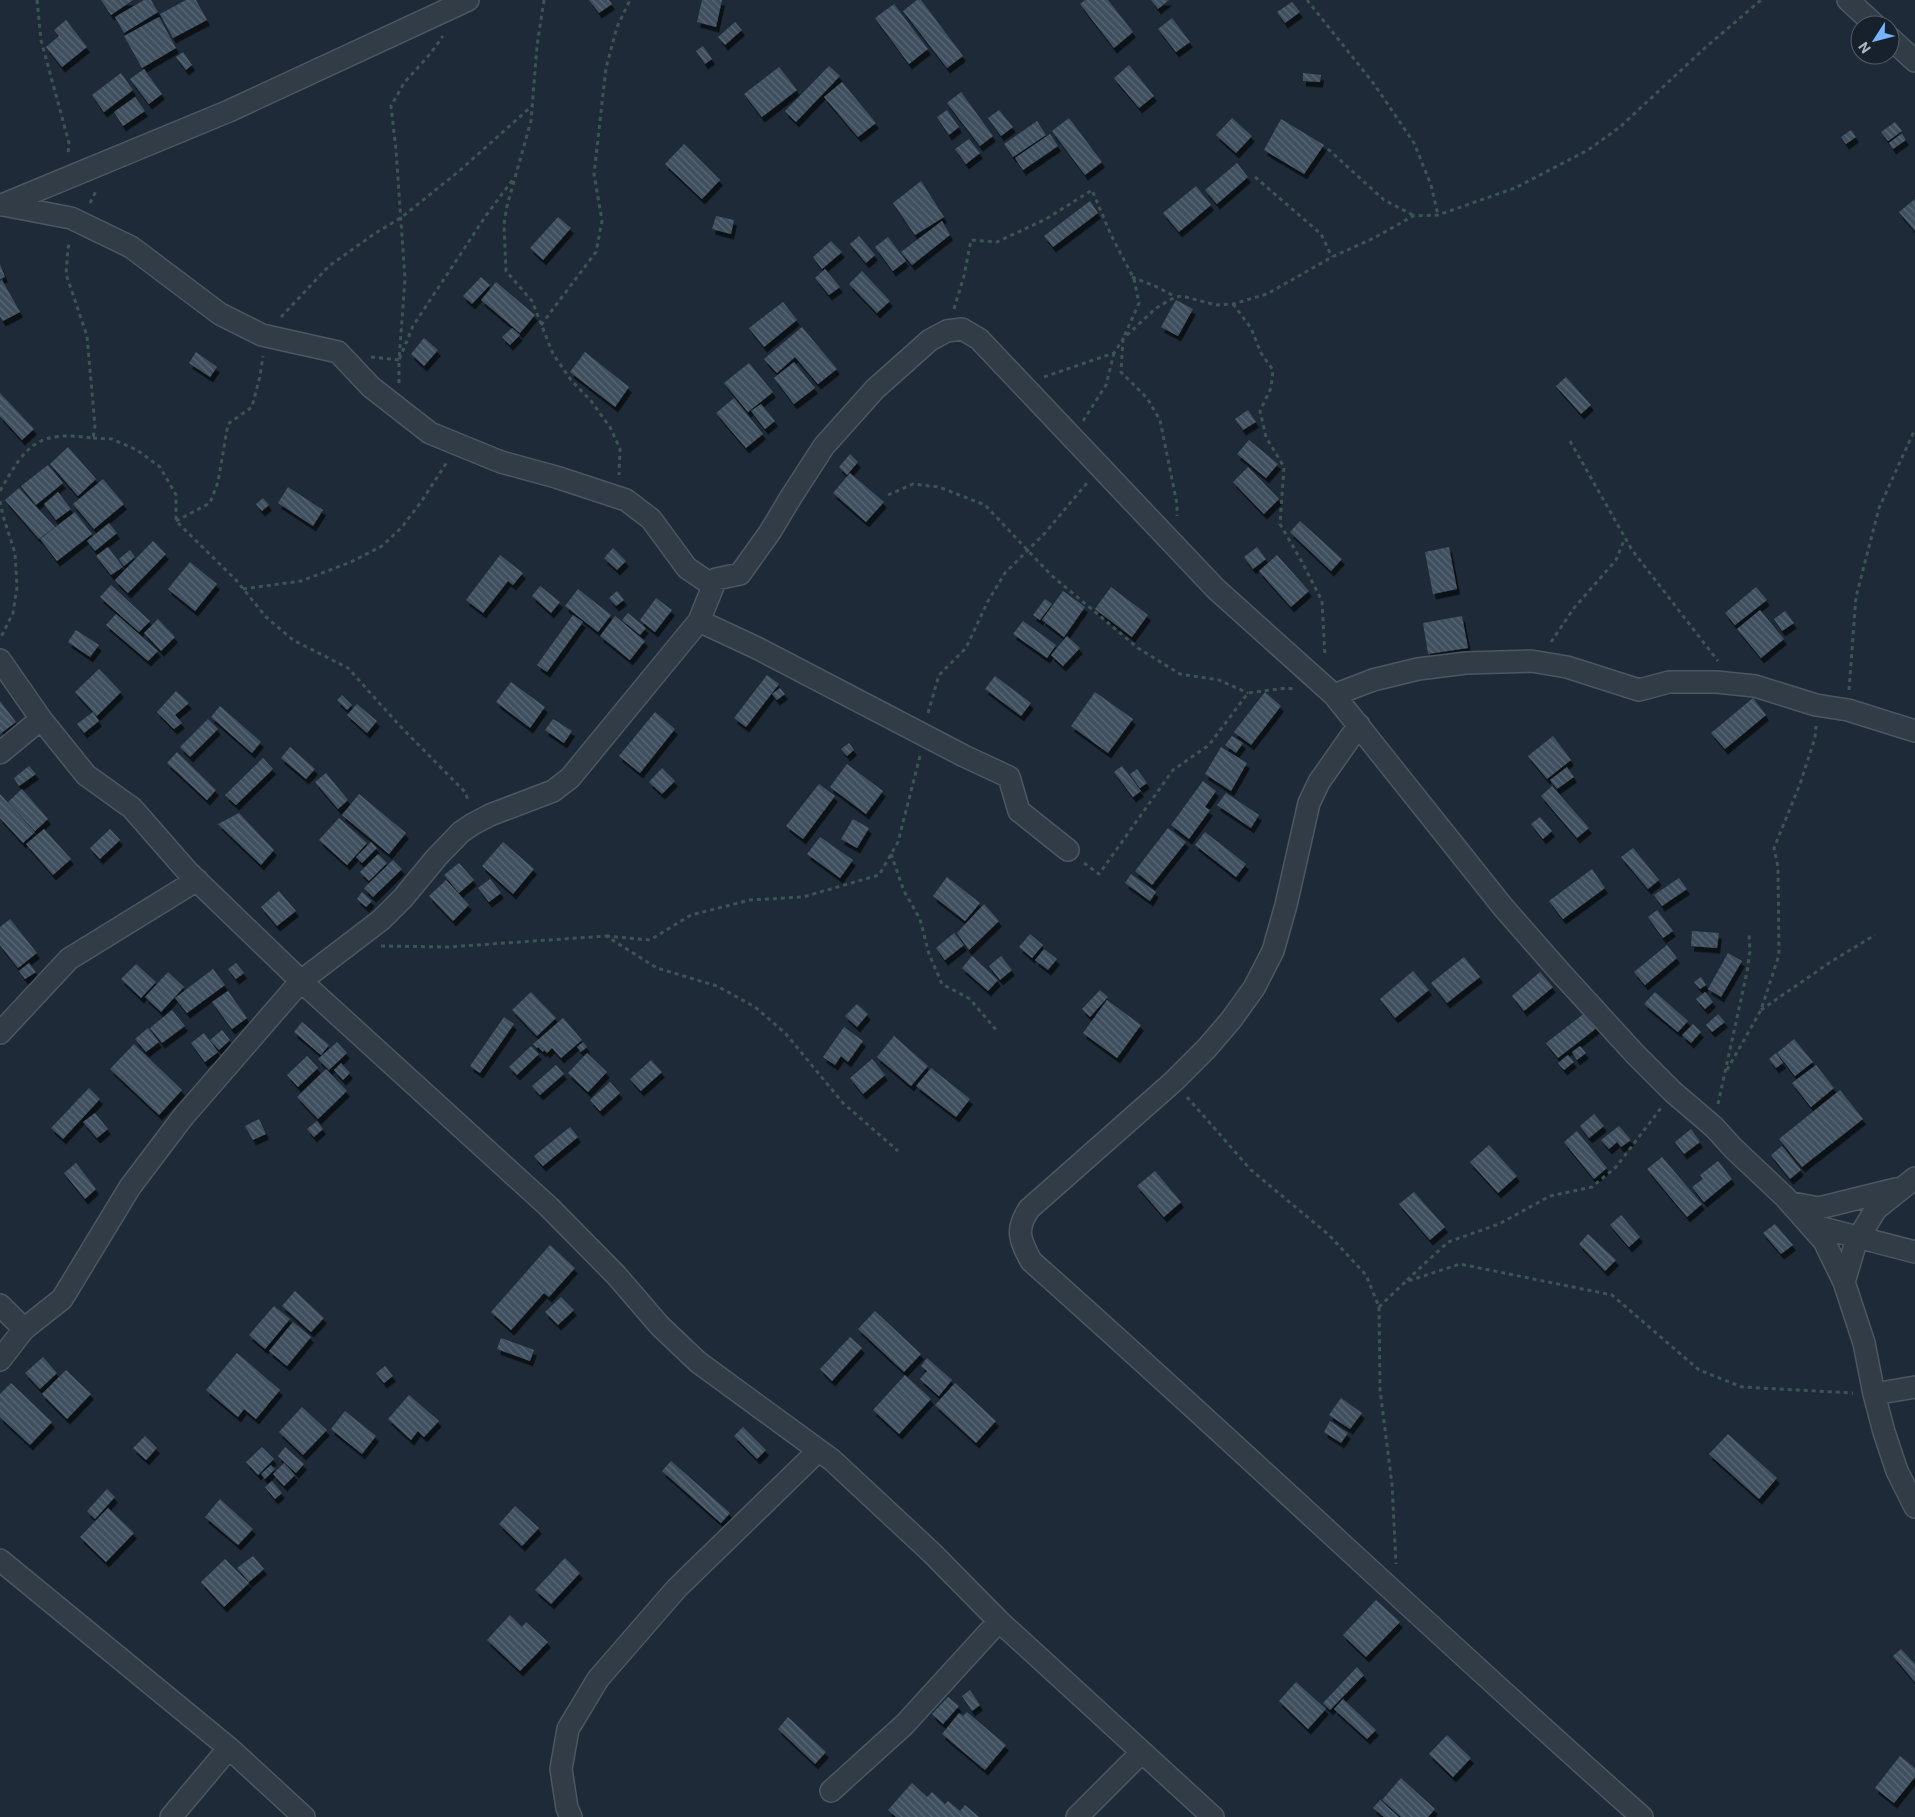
<svg xmlns="http://www.w3.org/2000/svg" width="1915" height="1817" font-family="Roboto,sans-serif">
	<style>
		.building { fill: url(#building-back-hatch); filter: url(#shadow) }
		.lines { fill: none; stroke-linecap: round; stroke-linejoin: round }
		.minor-casing { stroke: #4c5762; stroke-width: 24 }
		.path { stroke: #3d5455; stroke-width: 3; stroke-dasharray: 4 4; stroke-linecap: butt }
		.minor { stroke: #313c47; stroke-width: 21 }
	</style>
	<defs>
		<pattern id="building-back-hatch" width="6" height="6" patternUnits="userSpaceOnUse" patternTransform="scale(1.25)"><rect width="6" height="6" fill="#40505f"/><path d="M-1 5l2 2M0 0l6 6M5-1l2 2" fill="none" stroke="#596774"/></pattern>
		<filter id="shadow"><feDropShadow dx="3" dy="5.5" stdDeviation="0" flood-color="#0009"/></filter>
	</defs>
	<rect width="100%" height="100%" fill="#1e2a37"/>
	<!-- building -->
	<path class="building" d="M101 0H133L111 15Z
		M144 0H151L158 12 124 33 115 17Z
		M186 0H196L207 20 173 38 160 14Z
		M589 0H609L612 4 599 13Z
		M702 0H722L716 27 697 22Z
		M917 0H921L963 56 947 68 903 11Z
		M1085 0H1108L1133 32 1114 48 1080 4Z
		M1151 0H1169L1158 9Z
		M1292 2 1300 12 1285 23 1277 12Z
		M894 4 928 49 909 64 875 18Z
		M159 17 176 48 142 68 124 36Z
		M1172 18 1190 42 1176 52 1158 29Z
		M66 20 87 47 62 67 46 47 59 36 54 30Z
		M735 22 742 30 725 45 718 37Z
		M703 46 712 59 705 64 696 51Z
		M183 52 192 65 186 70 176 57Z
		M1129 65 1154 96 1139 108 1114 78Z
		M829 66 840 76 796 122 785 111Z
		M779 67 797 90 762 117 744 94Z
		M144 69 162 94 149 104 130 79Z
		M121 73 133 90 104 112 92 95Z
		M1303 73 1321 75 1320 82 1303 81Z
		M842 82 876 123 858 137 824 97Z
		M961 92 993 136 980 146 947 103Z
		M135 97 145 111 123 126 114 112Z
		M947 110 959 127 949 135 937 117Z
		M999 110 1013 127 1001 136 988 118Z
		M1069 118 1102 162 1085 175 1052 131Z
		M1232 118 1252 136 1236 153 1216 135Z
		M1281 119 1324 145 1304 174 1264 150Z
		M1037 121 1046 135 1013 157 1004 144Z
		M1895 122 1902 131 1888 141 1881 132Z
		M1851 130 1856 137 1846 144 1841 137Z
		M1902 133 1906 140 1893 149 1889 143Z
		M1050 134 1058 146 1023 170 1015 158Z
		M969 139 980 153 966 164 955 149Z
		M684 144 720 180 702 199 665 164Z
		M1237 163 1248 177 1217 204 1205 190Z
		M921 181 944 217 915 235 893 203Z
		M1196 186 1211 205 1179 232 1163 213Z
		M1915 199V231L1899 212Z
		M1090 201 1098 213 1053 247 1044 236Z
		M716 216 734 220 731 234 712 229Z
		M558 217 571 228 543 260 530 248Z
		M942 221 950 235 912 265 901 252Z
		M859 236 875 255 866 263 850 244Z
		M888 237 906 261 893 271 875 247Z
		M831 241 842 252 822 269 813 257Z
		M0 264 5 277 0 279Z
		M825 269 840 287 829 295 815 278Z
		M862 271 890 301 877 313 849 284Z
		M481 277 490 285 472 304 463 296Z
		M2 280 20 312 3 321 0 317V281Z
		M496 282 535 315 520 333 481 300Z
		M1176 300 1193 309 1178 336 1161 327Z
		M783 302 797 320 764 347 749 328Z
		M802 327 837 369 818 384 795 357 777 373 764 359Z
		M512 328 520 335 510 345 502 337Z
		M424 338 438 350 424 366 411 354Z
		M196 352 217 367 210 377 189 363Z
		M585 352 629 387 615 407 570 372Z
		M794 362 815 388 794 404 774 378Z
		M749 363 773 392 748 412 724 383Z
		M1566 377 1591 405 1581 414 1556 386Z
		M0 393 34 429 22 440 0 416Z
		M734 398 763 434 746 448 716 413Z
		M761 404 775 421 765 429 751 411Z
		M1248 410 1256 422 1243 430 1235 419Z
		M1249 440 1278 464 1266 478 1237 454Z
		M68 447 96 479 78 496 50 464Z
		M850 454 858 462 847 475 839 467Z
		M48 465 63 483 36 505 21 486Z
		M1248 467 1279 499 1264 514 1233 482Z
		M850 473 884 502 866 522 833 493Z
		M103 479 124 504 94 529 73 504Z
		M288 487 323 510 313 526 278 503Z
		M19 488 55 527 39 539 5 500Z
		M58 492 71 509 56 520 44 504Z
		M263 498 269 505 262 511 256 504Z
		M75 512 92 534 57 561 40 539Z
		M1300 521 1342 559 1331 571 1290 532Z
		M109 523 117 533 95 551 87 541Z
		M153 541 166 554 128 593 115 580Z
		M108 547 123 567 111 575 96 556Z
		M1257 547 1266 559 1253 569 1244 557Z
		M1449 547 1457 589 1433 594 1425 552Z
		M613 548 626 561 617 570 604 558Z
		M130 550 135 557 124 566 119 559Z
		M500 555 523 573 513 585 508 581 483 613 466 600Z
		M1277 555 1309 591 1291 607 1259 571Z
		M190 562 217 584 195 611 168 589Z
		M111 585 150 621 139 632 100 597Z
		M540 586 560 602 551 613 532 596Z
		M1111 587 1148 615 1132 637 1095 609Z
		M1756 587 1767 600 1735 625 1725 613Z
		M578 589 611 615 598 632 565 606Z
		M617 591 624 600 616 606 609 598Z
		M1063 591 1085 607 1064 637 1042 620Z
		M656 598 672 610 655 632 640 620Z
		M1045 599 1052 604 1040 620 1033 615Z
		M1760 610 1784 639 1761 658 1737 629Z
		M1785 611 1794 623 1782 631 1774 619Z
		M628 613 646 628 640 635 622 620Z
		M116 614 158 651 148 661 106 625Z
		M573 615 583 622 547 672 537 665Z
		M615 616 645 641 630 660 600 636Z
		M1462 616 1468 648 1428 654 1423 623Z
		M158 619 175 637 161 651 144 633Z
		M1023 621 1056 645 1047 658 1013 634Z
		M76 630 99 645 90 657 68 642Z
		M1067 636 1080 648 1063 666 1051 655Z
		M99 669 121 692 97 716 75 692Z
		M767 675 779 684 746 727 734 718Z
		M995 676 1031 703 1021 716 985 689Z
		M511 682 545 707 530 728 496 702Z
		M780 688 785 694 777 700 772 694Z
		M176 691 189 703 175 715 182 723 174 729 157 712Z
		M1095 692 1133 719 1108 753 1071 726Z
		M1265 692 1281 706 1251 745 1234 732Z
		M342 695 352 705 347 710 337 700Z
		M1753 698 1766 715 1725 749 1711 733Z
		M0 701 16 722 0 734Z
		M357 704 377 721 367 733 347 715Z
		M220 706 261 742 252 753 211 717Z
		M93 712 99 721 84 733 77 724Z
		M655 712 675 729 640 773 619 756Z
		M208 719 218 729 190 757 180 747Z
		M553 719 572 731 564 743 545 730Z
		M1232 736 1243 743 1236 753 1225 745Z
		M1553 736 1571 760 1547 779 1528 756Z
		M849 743 854 750 847 756 841 749Z
		M290 747 315 769 306 779 281 758Z
		M1221 747 1247 763 1231 791 1205 774Z
		M177 752 216 790 207 800 167 763Z
		M263 758 273 769 236 805 225 795Z
		M847 764 883 791 866 814 830 787Z
		M29 766 36 774 19 786 14 778Z
		M1122 766 1141 791 1133 797 1114 772Z
		M1567 767 1574 777 1557 789 1550 780Z
		M662 768 675 781 662 794 649 782Z
		M1137 769 1147 783 1140 788 1130 774Z
		M326 773 348 800 338 809 315 782Z
		M1203 781 1216 791 1205 807 1210 810 1189 839 1171 825Z
		M819 784 835 796 803 839 786 826Z
		M1552 786 1589 828 1577 838 1541 796Z
		M22 789 48 819 35 831 8 802Z
		M1226 793 1259 815 1251 828 1217 805Z
		M0 794 35 832 23 843 0 818Z
		M359 794 406 833 389 854 342 815Z
		M239 813 274 850 261 865 218 824Z
		M1540 817 1552 831 1543 839 1531 824Z
		M339 818 367 843 347 865 319 840Z
		M853 819 869 828 857 848 841 839Z
		M1168 828 1186 842 1152 885 1135 871Z
		M44 829 71 859 53 875 26 844Z
		M110 829 120 840 100 859 90 848Z
		M1205 832 1246 864 1236 877 1195 845Z
		M820 837 853 860 840 878 807 854Z
		M371 842 377 848 362 863 356 857Z
		M503 842 534 869 513 894 482 866Z
		M1633 848 1659 880 1648 889 1621 857Z
		M378 854 387 863 369 881 360 872Z
		M393 860 402 869 373 897 364 888Z
		M459 863 474 880 459 893 444 875Z
		M1592 869 1605 888 1563 919 1549 901Z
		M1131 874 1156 892 1150 901 1125 883Z
		M947 877 980 903 965 921 933 896Z
		M1679 878 1687 889 1662 906 1654 895Z
		M490 879 501 893 489 902 478 888Z
		M446 880 469 905 453 921 429 896Z
		M279 891 296 911 277 926 261 907Z
		M362 892 372 901 366 907 357 899Z
		M984 904 999 921 969 950 957 933Z
		M1657 910 1673 931 1663 938 1648 917Z
		M10 919 37 953 18 968 0 945V927Z
		M1692 931 1719 933 1717 948 1691 946Z
		M954 933 964 945 945 960 936 948Z
		M1030 934 1043 945 1032 958 1019 947Z
		M1667 945 1677 958 1645 985 1634 972Z
		M1044 949 1057 959 1048 970 1035 960Z
		M1728 953 1742 961 1721 997 1708 989Z
		M972 956 998 980 988 991 962 968Z
		M1001 956 1012 970 1000 980 989 966Z
		M1464 957 1480 977 1447 1003 1431 983Z
		M29 963 36 972 25 979 19 971Z
		M236 963 244 973 236 979 228 969Z
		M136 964 156 982 141 998 121 979Z
		M213 969 225 985 187 1013 175 998Z
		M1413 971 1429 990 1395 1018 1380 999Z
		M168 972 184 987 161 1012 145 997Z
		M1540 972 1553 987 1524 1011 1512 996Z
		M1701 977 1706 985 1700 989 1694 982Z
		M1100 990 1108 997 1090 1017 1082 1009Z
		M228 991 247 1018 232 1029 212 1002Z
		M531 992 556 1018 537 1036 512 1010Z
		M1655 992 1688 1021 1678 1032 1644 1004Z
		M1705 992 1713 1002 1705 1009 1696 999Z
		M1107 1000 1141 1025 1117 1058 1083 1033Z
		M857 1004 868 1014 857 1027 845 1016Z
		M172 1010 185 1026 162 1043 150 1028Z
		M1586 1012 1598 1027 1558 1058 1546 1043Z
		M1718 1014 1725 1022 1712 1032 1706 1025Z
		M504 1017 514 1024 480 1073 470 1066Z
		M563 1018 582 1040 561 1058 552 1048 547 1053 544 1050 543 1052 538 1047 537 1048 533 1044Z
		M302 1022 329 1045 321 1055 294 1032Z
		M1693 1024 1701 1032 1691 1043 1682 1035Z
		M844 1027 863 1041 848 1062 841 1056 835 1065 823 1057Z
		M148 1028 159 1042 146 1052 135 1039Z
		M222 1030 230 1040 219 1050 210 1040Z
		M204 1033 218 1052 205 1062 191 1043Z
		M894 1036 928 1066 911 1086 877 1057Z
		M1794 1039 1813 1062 1795 1076 1777 1053Z
		M337 1042 347 1053 329 1070 318 1059Z
		M583 1042 587 1047 581 1052 577 1047Z
		M134 1044 182 1090 159 1115 110 1069Z
		M531 1046 539 1054 517 1075 509 1067Z
		M1580 1046 1586 1053 1577 1060 1572 1052Z
		M587 1053 607 1072 588 1092 568 1073Z
		M1776 1053 1783 1063 1776 1068 1769 1059Z
		M1568 1055 1574 1062 1564 1070 1558 1063Z
		M307 1056 318 1068 298 1087 287 1075Z
		M872 1059 885 1075 863 1094 850 1078Z
		M651 1060 662 1072 641 1091 630 1079Z
		M341 1063 350 1073 343 1080 334 1070Z
		M556 1065 564 1074 540 1095 532 1086Z
		M1816 1065 1834 1088 1811 1107 1792 1083Z
		M931 1068 970 1099 956 1117 916 1086Z
		M326 1069 347 1091 318 1119 297 1097Z
		M610 1082 620 1093 600 1111 590 1100Z
		M89 1088 100 1099 63 1139 51 1128Z
		M1840 1090 1863 1119 1802 1167 1779 1139Z
		M95 1113 108 1129 97 1138 83 1122Z
		M1594 1114 1604 1126 1589 1138 1580 1126Z
		M259 1119 266 1134 253 1140 245 1126Z
		M317 1121 323 1129 314 1137 307 1129Z
		M1619 1126 1631 1140 1621 1147 1617 1142 1609 1149 1601 1140Z
		M570 1127 578 1137 543 1166 534 1156Z
		M1691 1129 1700 1142 1684 1154 1675 1142Z
		M1577 1131 1607 1168 1594 1179 1564 1142Z
		M1489 1145 1517 1176 1498 1193 1470 1162Z
		M1782 1146 1801 1170 1790 1179 1771 1155Z
		M1662 1157 1702 1204 1687 1217 1647 1169Z
		M1718 1161 1732 1179 1704 1202 1692 1187 1703 1179 1700 1175Z
		M76 1163 96 1189 85 1199 64 1173Z
		M1155 1171 1181 1202 1164 1217 1137 1186Z
		M1414 1192 1445 1227 1430 1240 1399 1204Z
		M1621 1215 1640 1237 1629 1247 1610 1225Z
		M1775 1224 1793 1245 1781 1254 1763 1233Z
		M1588 1234 1616 1260 1605 1271 1579 1244Z
		M550 1245 575 1268 549 1297 544 1293 511 1330 491 1312Z
		M295 1291 324 1318 311 1332 282 1306Z
		M561 1297 574 1310 558 1325 545 1312Z
		M274 1306 290 1319 265 1349 249 1335Z
		M875 1311 921 1354 904 1372 858 1329Z
		M293 1322 311 1337 287 1366 269 1351Z
		M850 1337 862 1348 832 1381 820 1369Z
		M501 1338 534 1350 530 1361 497 1349Z
		M237 1353 280 1390 256 1419 244 1409 238 1417 206 1390Z
		M43 1357 57 1373 40 1389 25 1373Z
		M927 1358 952 1380 939 1396 920 1379 927 1371 921 1366Z
		M385 1366 393 1376 384 1383 376 1373Z
		M66 1370 91 1394 67 1419 42 1394Z
		M905 1375 931 1399 899 1434 873 1410Z
		M11 1383 52 1422 30 1445 0 1417V1394Z
		M955 1383 996 1421 976 1443 935 1405Z
		M409 1395 439 1421 424 1437 418 1431 411 1440 388 1419Z
		M1341 1398 1362 1413 1350 1429 1329 1415Z
		M302 1407 327 1430 303 1455 279 1432Z
		M345 1411 376 1436 362 1454 331 1429Z
		M1330 1421 1348 1433 1341 1443 1324 1432Z
		M743 1427 766 1450 757 1459 734 1436Z
		M1728 1434 1777 1478 1759 1499 1709 1454Z
		M145 1436 157 1448 146 1460 133 1448Z
		M262 1447 274 1459 258 1475 246 1462Z
		M285 1447 304 1464 296 1473 278 1456Z
		M671 1461 730 1513 721 1523 662 1471Z
		M284 1463 295 1475 284 1486 273 1474Z
		M271 1465 275 1469 265 1479 261 1474Z
		M272 1481 282 1493 275 1499 265 1487Z
		M107 1489 115 1497 95 1519 87 1511Z
		M220 1499 253 1529 238 1545 205 1517Z
		M515 1506 539 1528 522 1546 499 1524Z
		M108 1508 134 1533 106 1562 80 1537Z
		M253 1556 264 1569 249 1582 237 1568Z
		M565 1558 580 1573 551 1604 535 1590Z
		M225 1559 249 1583 224 1607 201 1582Z
		M1376 1600 1400 1622 1366 1657 1343 1635Z
		M510 1615 522 1627 526 1622 548 1642 520 1671 487 1640Z
		M1901 1649 1915 1664V1682L1893 1656Z
		M1357 1667 1364 1675 1330 1710 1323 1703Z
		M1296 1682 1326 1709 1308 1729 1279 1701Z
		M970 1690 980 1705 972 1711 962 1696Z
		M948 1697 959 1706 943 1724 932 1714Z
		M1343 1699 1376 1730 1367 1739 1334 1709Z
		M967 1712 1006 1745 985 1770 942 1734 959 1713 963 1716Z
		M788 1717 826 1752 815 1764 778 1729Z
		M1447 1735 1471 1758 1453 1777 1429 1754Z
		M1900 1756 1915 1768V1777L1894 1803 1875 1788Z
		M1401 1778 1435 1809 1428 1817H1401L1382 1800Z
		M912 1783 927 1797 932 1792 945 1804 948 1801 960 1811 965 1805 979 1817H896L888 1810Z
		M1380 1800 1399 1817H1384L1373 1808Z"/>
	<g class="lines">
		<defs>
			<path id="minor" d="M1848 0 1875 25
				M1890 38 1915 61
				M2 205 229 111 468 0
				M3 205 71 218 131 247 220 314 262 335 338 352 371 387 430 433 501 462 556 477 626 500 651 519 687 568 712 585 716 579
				M699 621 757 648 964 756 1009 777 1019 811 1068 850
				M0 660 41 719 86 775 132 808 188 872 301 981 549 1207 616 1275 660 1326 698 1362 832 1460 932 1553 999 1621 1213 1817
				M1334 695 1373 680 1418 669 1466 663 1531 661 1567 667 1639 690 1669 682H1716L1755 686 1816 705 1848 710 1915 731
				M1359 725 1319 782 1309 803 1286 905 1273 951 1254 988 1231 1020 1207 1048 1174 1081 1029 1209C1015 1230 1020 1240 1031 1261 1237 1444 1436 1634 1642 1817
				M0 753 41 719
				M0 1033 69 959 197 880
				M1792 1203 1819 1208 1896 1189
				M1811 1225 1915 1252
				M1844 1282 1856 1242 1876 1209 1915 1178
				M0 1305 24 1329
				M0 1360 24 1329 62 1299 130 1187 183 1117 301 981 381 920 403 898 436 858 461 832 473 824 490 815 553 791 570 778 699 621 716 579 740 574 770 532 791 497 824 446 875 389 930 340 947 331 962 329 979 339 1216 589 1334 695 1503 907 1560 972 1635 1054 1673 1092 1714 1127 1733 1148 1785 1197 1824 1241 1844 1282 1864 1343 1874 1394 1915 1387
				M1874 1394 1884 1432 1897 1471 1915 1507
				M0 1560 229 1748 304 1817
				M831 1791 904 1725 999 1621
				M171 1817 229 1748
				M571 1817 567 1808 561 1769 568 1729 598 1679 677 1588 818 1451
				M1077 1817 1142 1752"/>
		</defs>
		<!-- minor casing -->
		<use href="#minor" class="minor-casing"/>
		<!-- path -->
		<path class="path" d="M37 0 41 40 69 143 68 154
			M544 0 537 46 531 121 507 206 504 224 506 271 532 301 553 354 571 380 591 401 610 427 620 449 619 475
			M1307 0 1374 84 1414 143 1431 185 1438 215
			M1328 149 1384 200 1413 215
			M1255 177 1321 234 1332 257
			M90 203 97 189
			M1132 277 1157 287 1174 296
			M1233 304 1251 328 1261 353 1273 370 1271 388 1260 411 1266 437 1284 467 1280 524 1302 562 1322 601 1325 657
			M954 309 964 276 971 240 997 242 1046 219 1092 190 1111 235 1134 279 1139 303 1123 339 1121 372 1147 398 1160 420 1177 504V516
			M281 317 329 266 374 234 402 217 458 172 533 105
			M541 325 596 252 602 221 594 174 606 68 617 27 630 0
			M371 357 399 360 405 279 396 150 391 106 404 83 430 54 443 36
			M1044 377 1114 353 1123 339 1156 308 1175 297 1182 296 1216 305 1233 304 1267 294 1332 257 1374 238 1413 216 1438 215 1515 188 1588 150 1620 127 1706 47 1761 0
			M399 383V360L413 326 485 217 514 178
			M1083 421 1106 385 1114 353
			M93 438 112 439 137 450 160 467 176 495V521L236 580 266 617 293 640 348 668 399 725 466 793 468 802
			M1570 441 1632 550 1718 661
			M0 491C26 445 37 430 93 438L95 426 87 336 66 274 68 248 70 242
			M888 495 913 484 939 487 985 505 1051 575 1138 648 1180 674 1219 680 1248 693
			M0 501 3 516 15 553 17 587 13 613 0 639
			M176 521 210 503 218 482 228 424 252 407 260 376 263 356
			M243 589 301 581 351 562 382 546 402 527 421 502 447 462
			M1551 642 1574 608 1616 560 1625 538
			M1849 690 1856 597 1879 508 1915 429
			M928 713 939 675 966 648 988 601 1005 573 1045 533 1087 483
			M891 854 904 891 920 919 929 954 942 984 970 999 997 1031
			M1084 863 1099 874 1173 770 1209 745 1248 693 1287 688 1295 689
			M606 936 650 940 691 915 750 900 803 897 879 875 898 842 920 756
			M381 946 448 947 606 936 657 968 717 986 755 1007 786 1034 843 1103 898 1151
			M1761 1010 1832 961 1875 935
			M1727 1070 1761 1010 1779 955 1778 867 1774 848 1800 784 1815 738 1816 726
			M1187 1097 1251 1170 1329 1235 1366 1275 1379 1307 1380 1390 1392 1484 1396 1564
			M1718 1104 1747 972 1750 951 1749 935
			M1407 1280 1448 1242 1499 1224 1550 1196 1592 1187 1616 1167 1661 1108
			M1379 1307 1405 1282 1460 1264 1612 1295 1699 1370 1742 1387 1853 1393"/>
		<!-- minor -->
		<use href="#minor" class="minor"/>
	</g>
	<!-- north arrow -->
	<g transform="translate(1875 40) rotate(234)"><circle r="24" fill="#17212b" stroke="#525d69"/>
	<path d="M0-4L9 19L0 12L-9 19Z" fill="#76b5fe"/>
	<text y="-8" font-size="14" font-weight="bold" text-anchor="middle" fill="#abb7c5">N</text>
	</g>
</svg>
